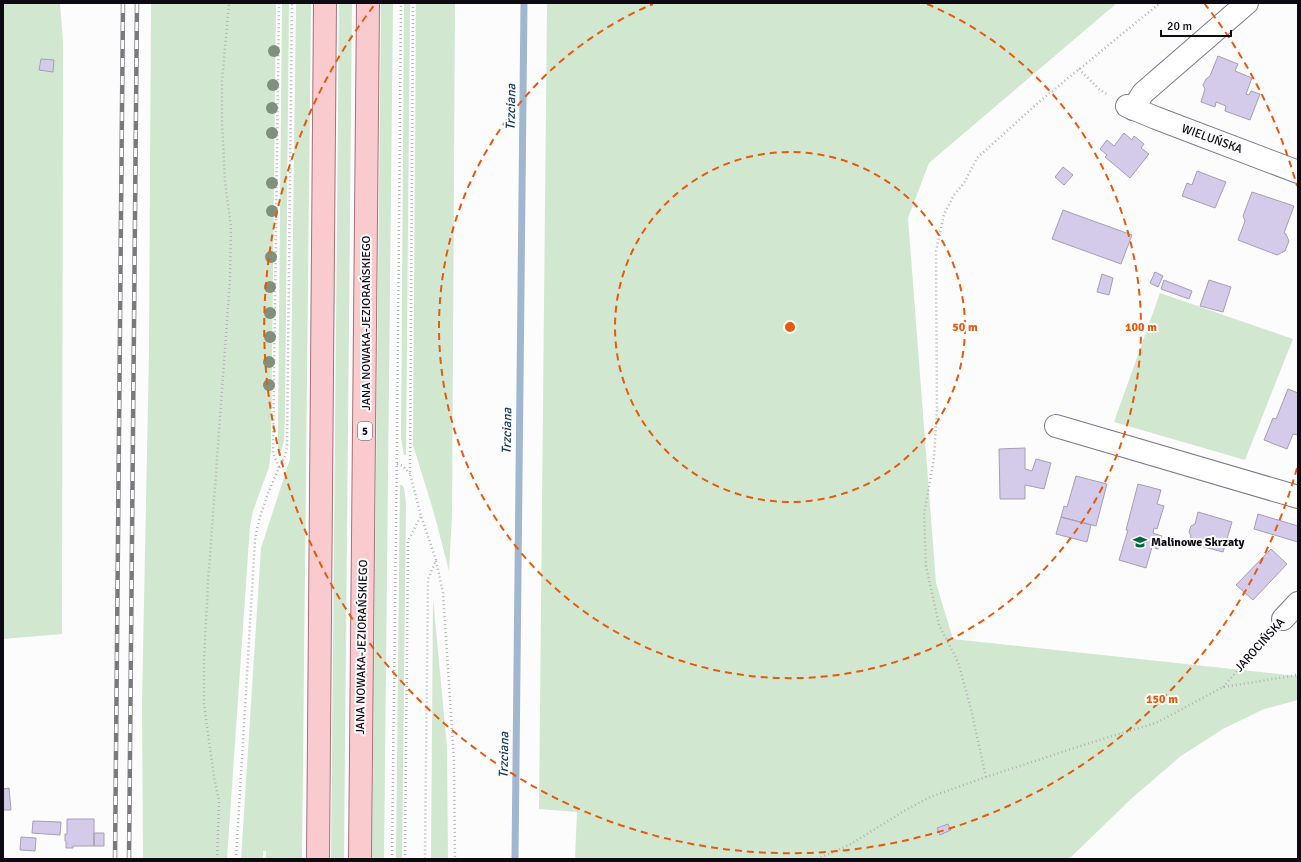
<svg xmlns="http://www.w3.org/2000/svg" width="1301" height="862" font-family="Signika,sans-serif">
	<style>
		.green { fill: #d2e7cf }
		.lines { fill: none; stroke-linecap: round; stroke-linejoin: round }
		.stream { stroke: #a0b7cf; stroke-width: 7 }
		.building { fill: #d4cae9; stroke: #a69eb6 }
		.minor-casing { stroke: #817991; stroke-width: 24 }
		.major-casing { stroke: #a47178; stroke-width: 24 }
		.path { stroke: #b3b2b5; stroke-width: 2.5; stroke-dasharray: 1 3; stroke-linecap: butt }
		.minor { stroke: #fff; stroke-width: 22 }
		.major { stroke: #facbce; stroke-width: 22 }
		.rail-casing { stroke: #7a797e; stroke-width: 4.5 }
		.rail { stroke: #fcfcfc; stroke-width: 3; stroke-dasharray: 9; stroke-linecap: butt }
		.tree { fill: #7f917c }
		.ring { fill: none; stroke: #e8590c; stroke-width: 2; stroke-dasharray: 7 5 }
		.labels { text-anchor: middle; dominant-baseline: central; stroke-width: 4; stroke-linejoin: round; paint-order: stroke }
		.shield { fill: #fcfcfc; stroke: #555359; stroke-width: 1 }
		.shield-label { font-size: 11px; font-weight: bold; fill: #0d0a13 }
		.street-label { font-size: 12px; fill: #0d0a13; stroke: #fcfcfc }
		.poi-label { font-size: 12px; font-weight: bold; fill: #0d0a13; stroke: #fcfcfc; text-anchor: start }
		.water-label { font-size: 13px; font-style: italic; fill: #123658; stroke: #fcfcfc }
		.centre { fill: #e8590c; stroke: #fcfcfc; stroke-width: 2 }
		.ring-label { font-size: 12px; text-anchor: middle; font-weight: bold; fill: #e8590c; stroke: #fcfcfc; stroke-width: 4; stroke-linejoin: round; paint-order: stroke }
	</style>
	<rect width="100%" height="100%" fill="#fcfcfc"/>
	<!-- green -->
	<path class="green" d="M3 3H60L63 42 62 634 3 639Z
		M151 3H276L271 450 269 467 253 511 250 526 227 859H143L142 702 149 353Z
		M282 3H289L285 415 284 440 280 456 278 455V425Z
		M296 3H311L302 859H266V851H263V859H241L261 548 290 459Z
		M339 3H352L344 859H331Z
		M381 3H393L384 859H372Z
		M404 3H410L406 455H404L401 438Z
		M416 3H455L452 516 449 571 434 513 413 445Z
		M547 3H1117L929 163 908 218 936 583 953 639 1298 676V700L1264 709 1223 729 1181 756 1131 799 1071 857 1065 859H575L577 812 539 809Z
		M1160 293 1293 339 1245 460 1114 422Z
		M400 485H402L404 488 406 504 402 859H396Z
		M433 598 447 747 448 859H431Z"/>
	<g class="lines">
		<!-- stream -->
		<path class="stream" d="M515 859 524 3"/>
	</g>
	<!-- building -->
	<path class="building" d="M1218 56 1238 64 1235 71 1252 78 1246 94 1249 95 1251 91 1260 94 1250 120 1225 111 1226 106 1216 102 1215 107 1201 102 1205 89 1203 85 1206 79 1210 76Z
		M41 59 54 60 53 72 39 70Z
		M1124 133 1132 140 1134 136 1144 144 1141 148 1149 154 1130 178 1105 157 1107 155 1100 149 1107 140 1114 146Z
		M1063 167 1073 175 1064 185 1055 177Z
		M1197 171 1226 182 1215 208 1182 196 1187 183 1192 185Z
		M1252 192 1294 206 1284 233 1286 234 1289 241 1285 251 1277 255 1238 240 1245 221 1243 216Z
		M1063 210 1132 235 1121 264 1052 239Z
		M1155 272 1163 276 1158 287 1150 283Z
		M1102 274 1113 278 1109 295 1097 292Z
		M1164 280 1192 291 1189 299 1161 289Z
		M1209 280 1231 287 1223 312 1200 306Z
		M1288 389 1298 393V435L1293 434 1287 449 1264 440 1273 418 1276 419Z
		M1025 448V469L1032 471 1036 459 1051 463 1044 489 1025 485V499H1000L999 449Z
		M1076 476 1107 484 1096 526 1061 517 1064 506 1067 507Z
		M1138 484 1161 490 1157 504 1164 506 1157 529 1154 528 1153 533 1162 536 1158 549 1152 547 1146 568 1119 560 1128 530H1126Z
		M1198 512 1232 522 1223 552 1189 543 1191 536 1189 532 1191 526 1195 524Z
		M1258 514 1298 526V542L1254 529Z
		M1061 517 1091 525 1087 542 1056 534Z
		M1271 549 1287 564 1253 600 1236 585Z
		M9 788 11 810H3V789Z
		M67 819H94V846H73V848H66V841H65V834H67Z
		M33 821 61 822 60 835 32 833Z
		M948 824 951 830 940 835 937 828Z
		M94 833H104V846H94Z
		M21 837 36 838 35 851 20 850Z"/>
	<g class="lines">
		<defs>
			<path id="minor" d="M1127 106 1156 118 1298 172
				M1133 109 1143 93 1247 3
				M1056 426 1298 497
				M1283 619 1298 603"/>
			<path id="major" d="M318 859 325 3
				M360 859 368 3"/>
		</defs>
		<!-- minor casing -->
		<use href="#minor" class="minor-casing"/>
		<!-- major casing -->
		<use href="#major" class="major-casing"/>
		<!-- path -->
		<path class="path" d="M413 3 410 474 421 516 436 560 428 579 425 859
			M1079 69 1099 89 1108 95
			M397 464 403 466 410 474
			M279 467 273 453 279 3
			M436 561 443 593 454 760 455 859
			M1223 687 1269 635
			M986 777 970 705 958 662 939 625 926 566 924 515 934 458 937 409 936 251 944 214 954 195 964 183 977 158 1039 102 1160 3
			M217 859 219 801 214 777 204 704V659L208 583 230 280 231 227 225 182 222 122V81L229 3
			M236 859 255 540C258 518 269 489 279 468 283 459 286 457 287 445L292 3
			M392 859 397 443 401 3
			M405 859 408 541 421 516
			M817 859 851 844 904 811 930 797 986 777 1096 741 1156 723 1223 687 1298 675"/>
		<!-- minor -->
		<use href="#minor" class="minor"/>
		<!-- major -->
		<use href="#major" class="major"/>
		<defs>
			<path id="rail" d="M115 859 123 3
				M129 859 137 3"/>
		</defs>
		<!-- rail casing -->
		<use href="#rail" class="rail-casing"/>
		<!-- rail -->
		<use href="#rail" class="rail"/>
	</g>
	<!-- trees -->
	<g class="tree">
		<circle cx="274" cy="51" r="6"/>
		<circle cx="273" cy="85" r="6"/>
		<circle cx="272" cy="108" r="6"/>
		<circle cx="272" cy="133" r="6"/>
		<circle cx="272" cy="183" r="6"/>
		<circle cx="272" cy="211" r="6"/>
		<circle cx="271" cy="257" r="6"/>
		<circle cx="270" cy="287" r="6"/>
		<circle cx="270" cy="313" r="6"/>
		<circle cx="270" cy="337" r="6"/>
		<circle cx="269" cy="362" r="6"/>
		<circle cx="269" cy="385" r="6"/>
	</g>
	<!-- distance rings -->
	<g class="ring">
		<circle cx="790" cy="327" r="175"/>
		<path d="M927 4A351 351 0 1 1 653 4"/>
		<path d="M1297 468A526 526 0 1 1 376 3M1204 3A526 526 0 0 1 1297 186"/>
	</g>
	<!-- icons -->
	<defs>
		<symbol id="school-bare" viewBox="-9 -9 18 18"><path d="M0-5L7-2L0 1L-7-2ZM-4 1L0 2.5L4 1V4Q0 6-4 4Z" fill="#00673c" stroke="#fcfcfc" stroke-width="2.5" paint-order="stroke"/></symbol>
	</defs>
	<g fill-rule="evenodd">
		<use href="#school-bare" x="1130" y="532" width="20" height="20"/>
	</g>
	<g class="labels">
		<!-- shield labels -->
		<rect class="shield" x="358" y="422" width="14" height="18" rx="3"/>
		<g class="shield-label">
			<text x="365" y="431">5</text>
		</g>
		<!-- street labels -->
		<g class="street-label">
			<text transform="translate(1212 139) rotate(20)">WIELUŃSKA</text>
			<text transform="translate(366 323) rotate(-90)">JANA NOWAKA-JEZIORAŃSKIEGO</text>
			<text transform="translate(1260 645) rotate(-48)">JAROCIŃSKA</text>
			<text transform="translate(362 647) rotate(-89)">JANA NOWAKA-JEZIORAŃSKIEGO</text>
		</g>
		<!-- poi labels -->
		<g class="poi-label">
			<text x="1151" y="542">Malinowe Skrzaty</text>
		</g>
		<!-- water labels -->
		<g class="water-label">
			<text transform="translate(511 107) rotate(-89)">Trzciana</text>
			<text transform="translate(507 431) rotate(-89)">Trzciana</text>
			<text transform="translate(504 755) rotate(-89)">Trzciana</text>
		</g>
	</g>
	<circle cx="790" cy="327" r="6" class="centre"/>
	<g class="ring-label">
		<text x="965" y="331">50 m</text>
		<text x="1141" y="331">100 m</text>
		<text x="1162" y="703">150 m</text>
	</g>
	<!-- border -->
	<rect width="1301" height="862" fill="none" stroke="#0d0a13" stroke-width="8"/>
	<!-- scale -->
	<path d="M1161 30v6h70v-6" fill="none" stroke="#0d0a13" stroke-width="2"/>
	<text x="1167" y="30" font-size="12" fill="#0d0a13" stroke="#fcfcfc" stroke-width="3" paint-order="stroke">20 m</text>
</svg>
